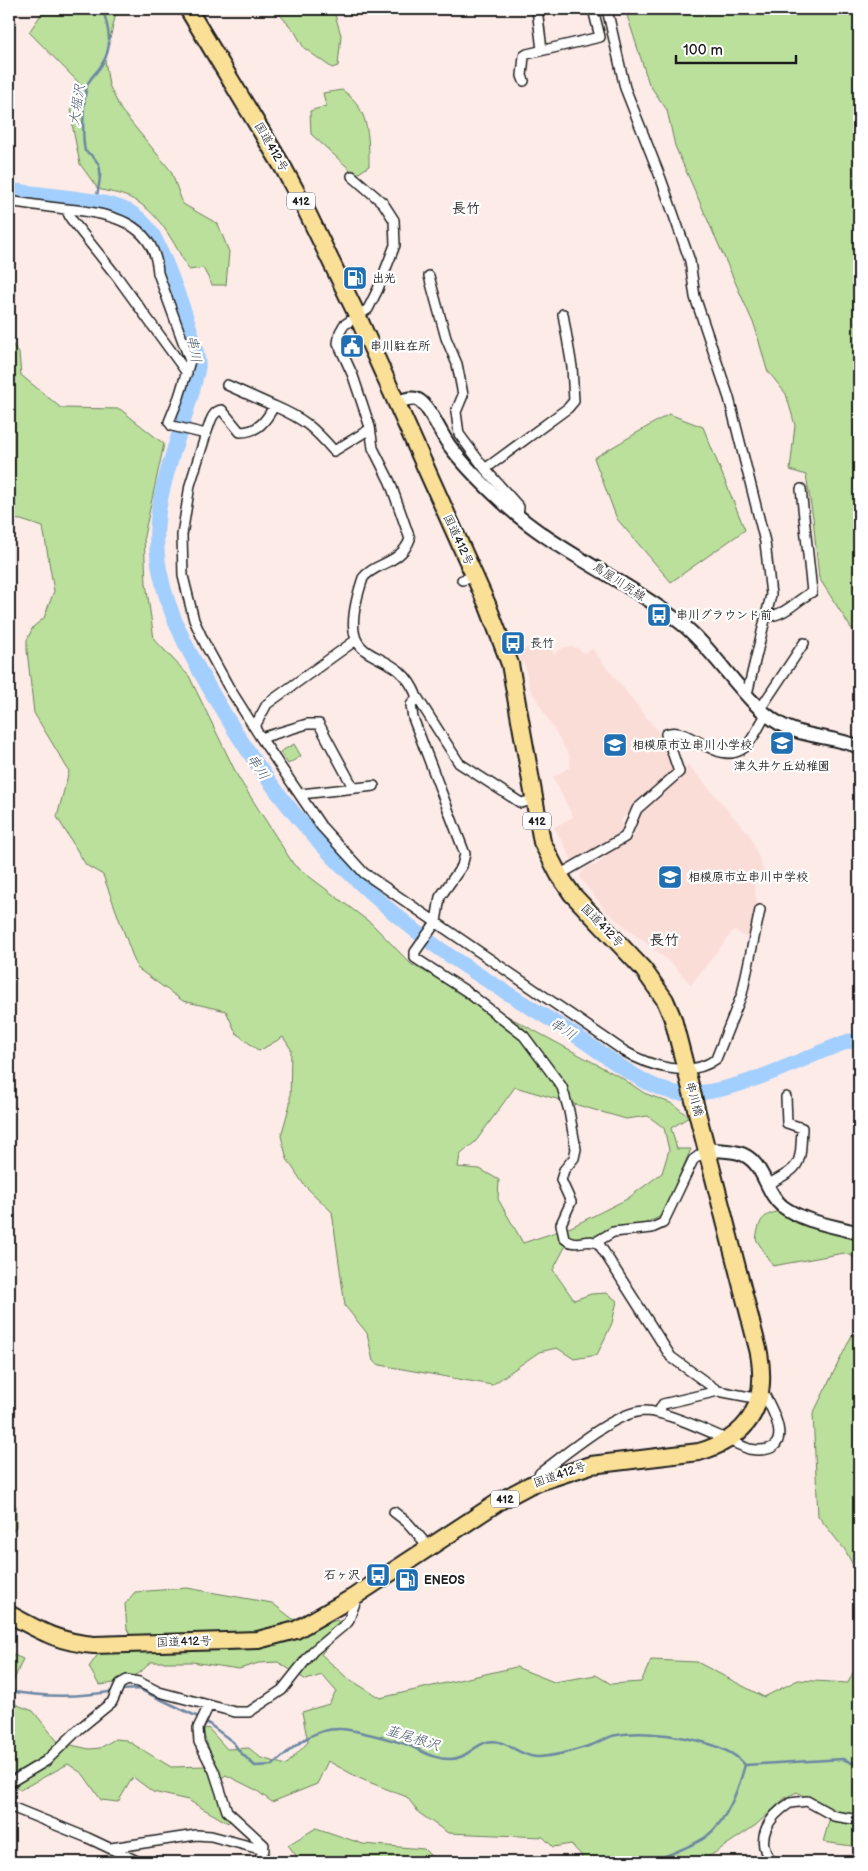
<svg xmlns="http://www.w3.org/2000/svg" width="868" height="1871" font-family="'Balsamiq Sans','Klee One',sans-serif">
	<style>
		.built { fill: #fbddd8 }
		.green { fill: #bae09b; stroke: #6b7e5c; fill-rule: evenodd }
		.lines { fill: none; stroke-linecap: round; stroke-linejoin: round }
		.stream { stroke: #6c87a3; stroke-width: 2.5 }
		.river { stroke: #a2cffd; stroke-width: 15 }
		.street-casing { stroke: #1c1c1c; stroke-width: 12 }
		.secondary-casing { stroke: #1c1c1c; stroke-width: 16 }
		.highway-casing { stroke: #1c1c1c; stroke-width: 20 }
		.street { stroke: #fff; stroke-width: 9 }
		.secondary { stroke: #fff; stroke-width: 12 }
		.highway { stroke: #fadf96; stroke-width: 16 }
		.labels { text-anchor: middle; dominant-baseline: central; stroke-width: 4.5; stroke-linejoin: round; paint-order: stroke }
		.shield { fill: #fff; stroke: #606060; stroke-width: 1 }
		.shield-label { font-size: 11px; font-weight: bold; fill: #1c1c1c }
		.street-label { font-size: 12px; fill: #1c1c1c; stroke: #fff }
		.poi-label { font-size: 12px; font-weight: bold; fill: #1c1c1c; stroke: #fff; text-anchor: start }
		.water-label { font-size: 14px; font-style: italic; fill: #4b5b6b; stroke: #fff }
		.neighbourhood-label { font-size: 14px; font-weight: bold; fill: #1c1c1c; stroke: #fff }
		.quarter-label { font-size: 15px; font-weight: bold; fill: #1c1c1c; stroke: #fff }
	</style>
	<rect width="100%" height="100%" fill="#fdebe8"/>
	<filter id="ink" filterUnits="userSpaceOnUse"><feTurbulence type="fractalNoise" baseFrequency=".02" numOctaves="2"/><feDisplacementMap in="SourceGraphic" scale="10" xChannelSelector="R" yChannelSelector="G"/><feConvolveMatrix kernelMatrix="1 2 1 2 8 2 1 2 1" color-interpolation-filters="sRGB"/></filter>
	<g filter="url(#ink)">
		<!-- built -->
		<path class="built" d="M545 639 554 654 564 647H575L585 653 592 649 660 734 677 770 621 820 623 828 618 837 573 862 554 827 573 817 553 777 570 767V757L529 687 525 665 521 663 519 652Z
			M688 764 751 837 764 872 754 881 758 910 754 912 753 930 750 940 734 930 691 985 672 964 606 911 581 879 580 874 589 865 595 866 602 861 605 855 631 840 642 809 682 774Z"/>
		<!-- green -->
		<path class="green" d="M45 9H117L105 60 109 85 121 110 171 171 183 204 218 224 229 252 226 285H212L203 268 189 270C173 242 159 210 128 197 119 193 108 192 98 189L80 164 73 129 71 107 81 85 29 32Z
			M275 9H323L335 15 341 35 338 66 332 68 304 48 295 32Z
			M625 9H859V637L851 628 819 578 813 518 806 475 790 470 795 425 786 394 767 370 755 327 675 146 667 110 649 84Z
			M342 90C369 107 369 137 369 166L356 175 311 134 310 111 326 106 323 93Z
			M9 340 19 353 21 375 61 408 120 409 164 444 144 536 146 583 154 639 189 676 238 777 294 865 372 924 411 964 622 1078 644 1093 673 1104 689 1117 671 1128 677 1149H691L662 1216 609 1239 592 1238 565 1247 553 1270 574 1300 591 1294 607 1293 617 1301 612 1323 597 1355 574 1359 557 1348 539 1352 492 1385 380 1365 373 1361 367 1333 345 1306 332 1212 304 1185 287 1159 281 1136 290 1104 291 1049 283 1037 259 1051 236 1033 226 1011 183 1001 137 968 103 875 86 865 57 817 69 771 34 713 27 650V640L33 627 44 618 54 591 43 527 21 520 9 519ZM515 1087 626 1119 648 1116 664 1128 669 1150 662 1173 627 1199 571 1227 523 1243 498 1199 499 1180 480 1169 458 1167 460 1155 476 1141Z
			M669 414 703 427 745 530 671 582 617 519 594 458Z
			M294 744 301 756 288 764 280 752Z
			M786 1210 859 1234V1259L844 1253 773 1266 756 1239C760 1217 763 1214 786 1210Z
			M859 1327V1576L845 1550 818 1516 813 1414 853 1333Z
			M9 1503 16 1506V1527L9 1536Z
			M187 1588 272 1603 307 1630 337 1620 347 1627 321 1654 346 1677 380 1698 516 1667 554 1682 596 1675 611 1684 641 1682 651 1660 697 1662 764 1697 798 1680 848 1683 859 1660V1847L823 1842 831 1814 797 1792 785 1798 756 1825 701 1862H581L582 1856 571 1844 553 1847 543 1837 448 1833 419 1813 407 1797 361 1779 328 1761 317 1784 272 1802 256 1790 226 1775 214 1784 230 1821 228 1823 188 1800 153 1792 133 1777 118 1802 101 1800 83 1774 68 1764 20 1790 9 1781V1653L23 1659 13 1682 12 1703 33 1711 58 1742 89 1749 100 1748 115 1739 126 1740 171 1767 205 1766 211 1754 202 1730 208 1728 227 1749 249 1748 261 1758 286 1765 308 1742 302 1712 329 1704 336 1691 322 1675 306 1680 278 1662 259 1663 239 1669 192 1662H150C141 1676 117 1684 99 1685L89 1667 101 1650 138 1652 127 1629 125 1604 135 1592Z
			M316 1828 363 1844 424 1849 435 1860 434 1862H301L288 1845Z"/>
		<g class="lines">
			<!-- stream -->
			<path class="stream" d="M96 202C99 179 108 164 85 151 82 137 83 100 87 86 89 78 98 72 102 64 114 46 108 28 103 9
				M120 1690 139 1689 200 1718
				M9 1691C42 1697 81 1697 115 1691
				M205 1721 233 1742 240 1752 255 1766 273 1765C293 1747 312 1728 341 1729 352 1729 397 1741 408 1745 423 1751 432 1759 450 1759 466 1759 473 1746 487 1742 504 1737 520 1757 537 1757 555 1757 575 1750 592 1745 601 1742 608 1736 617 1735 649 1729 725 1739 745 1765
				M745 1765 843 1759 859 1766
				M651 1862C667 1855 694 1846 707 1836 728 1819 738 1790 745 1765"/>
			<!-- river -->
			<path class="river" d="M9 190C42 196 101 197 130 212 137 216 146 225 151 232 162 249 202 351 198 368 184 437 145 499 160 572 169 618 192 658 215 698 274 799 336 871 429 941 472 973 519 1000 564 1028 594 1046 644 1089 677 1093 731 1098 798 1059 849 1041L859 1042"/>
			<defs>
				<path id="street" d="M537 9 542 50
					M607 9 625 88 661 179 690 261 695 297 729 398 765 542 771 595 747 694
					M524 81 522 76 524 56 527 54 600 37 593 9
					M352 176 383 203 394 220 395 245 378 289 368 309 344 325 340 332 338 343 353 376 370 427 373 448 390 482 410 539C401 564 374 563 363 578 329 680 394 636 417 697
					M9 201C28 204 47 207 67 209 109 213 155 222 158 273L190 361 179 397 169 422 172 426 206 434 190 485 182 535 183 576 194 620 205 644 228 686 261 738 321 826 364 873 624 1051C649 1066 689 1079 716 1059L742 994 760 910
					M66 209 71 219 118 278 187 373
					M429 276 446 338 457 364 463 395 456 412 459 434 485 469
					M227 385 274 406
					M206 434C210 425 211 411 222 410L240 432C258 432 266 421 274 406 304 419 313 427 334 451L370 429
					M518 516 519 507 485 469 568 408 574 401 572 367 563 314
					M462 580 475 577
					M766 617C788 614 794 602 812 592L801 489
					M760 709 804 643
					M255 726 267 704 356 640
					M261 738 307 724H319L353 787
					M301 794 374 786
					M533 800 521 803 459 763 417 697 411 705 413 718 465 854 462 866 440 897 436 922 415 952V958L466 991 524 1036 562 1087 569 1111 576 1149 574 1158 564 1170 561 1180 571 1202 561 1224 564 1238C576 1249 588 1236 599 1244L671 1357 718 1391 760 1399
					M559 875 625 837 637 809 679 772 666 734C690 724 718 769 745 747 754 739 759 725 766 715
					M767 1185C802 1166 800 1167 802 1128L787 1123 786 1097
					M596 1242 613 1232 652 1228 663 1223 693 1160 708 1149
					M658 1413 663 1404 718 1391
					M535 1483 540 1473C565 1455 614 1412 644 1411 669 1411 724 1439 749 1449 799 1457 774 1411 761 1389
					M394 1512 407 1522 429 1547
					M209 1705 198 1728 199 1742 214 1771 227 1811 264 1845 260 1862
					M9 1783 46 1761 79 1729 112 1702 120 1684 127 1680 139 1682 159 1692 235 1712H249L282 1690 313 1651 348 1622 355 1603 352 1598
					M9 1806 88 1838 139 1862
					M111 1848 196 1835 211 1836 264 1850
					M772 1862C753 1840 769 1816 790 1803L807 1801 834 1816 859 1820"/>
				<path id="secondary" d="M395 403C402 401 413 395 420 401 430 408 441 434 449 445 463 464 481 482 498 498 551 550 624 578 682 624 717 652 745 704 780 724 804 738 834 736 859 747
					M708 1149C718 1151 729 1150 739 1153 764 1160 764 1191 782 1206 803 1222 835 1226 859 1233"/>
				<path id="highway" d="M9 1614C40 1631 58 1642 94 1645L258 1640 296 1630 352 1598 500 1501 530 1485 591 1465 699 1452C750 1437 768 1404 759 1353L673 1019 665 1000 643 969 572 894 559 875 542 842 510 664 487 604 358 317 306 210 284 169 188 9"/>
			</defs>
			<!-- street casing -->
			<use href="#street" class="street-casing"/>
			<!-- secondary casing -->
			<use href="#secondary" class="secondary-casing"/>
			<!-- highway casing -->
			<use href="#highway" class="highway-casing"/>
			<!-- street -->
			<use href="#street" class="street"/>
			<!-- secondary -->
			<use href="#secondary" class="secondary"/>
			<!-- highway -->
			<use href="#highway" class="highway"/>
		</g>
	</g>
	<!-- icons -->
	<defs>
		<symbol id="fuel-square" viewBox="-11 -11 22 22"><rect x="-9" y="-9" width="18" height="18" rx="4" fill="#1f6fb2" stroke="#fff"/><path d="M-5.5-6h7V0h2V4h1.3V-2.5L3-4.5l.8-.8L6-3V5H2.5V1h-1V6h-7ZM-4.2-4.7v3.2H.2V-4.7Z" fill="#fff"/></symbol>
		<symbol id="civic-square" viewBox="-11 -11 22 22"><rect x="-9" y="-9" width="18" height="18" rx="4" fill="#1f6fb2" stroke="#fff"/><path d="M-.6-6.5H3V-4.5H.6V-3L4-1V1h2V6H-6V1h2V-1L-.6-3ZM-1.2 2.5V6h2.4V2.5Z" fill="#fff"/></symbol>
		<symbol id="bus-square" viewBox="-11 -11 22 22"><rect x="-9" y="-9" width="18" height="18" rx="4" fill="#1f6fb2" stroke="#fff"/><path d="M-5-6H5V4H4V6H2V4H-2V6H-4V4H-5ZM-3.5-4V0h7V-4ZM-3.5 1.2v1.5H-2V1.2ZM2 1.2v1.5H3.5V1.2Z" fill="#fff"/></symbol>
		<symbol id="school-square" viewBox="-11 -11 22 22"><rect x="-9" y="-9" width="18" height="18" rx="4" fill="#1f6fb2" stroke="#fff"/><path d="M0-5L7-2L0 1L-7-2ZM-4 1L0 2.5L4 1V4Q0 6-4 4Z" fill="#fff"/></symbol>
	</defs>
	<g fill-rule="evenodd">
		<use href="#fuel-square" x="341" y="264" width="28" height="28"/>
		<use href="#civic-square" x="338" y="332" width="28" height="28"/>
		<use href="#bus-square" x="645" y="601" width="28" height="28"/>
		<use href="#bus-square" x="499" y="629" width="28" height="28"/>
		<use href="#school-square" x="768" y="729" width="28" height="28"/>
		<use href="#school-square" x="601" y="731" width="28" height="28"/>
		<use href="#school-square" x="656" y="863" width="28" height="28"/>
		<use href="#bus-square" x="364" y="1561" width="28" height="28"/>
		<use href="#fuel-square" x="393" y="1566" width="28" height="28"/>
	</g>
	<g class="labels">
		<!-- shield labels -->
		<g class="shield">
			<rect x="287" y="192.5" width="28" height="17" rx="4"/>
			<rect x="523" y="812.5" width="28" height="17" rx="4"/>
			<rect x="491" y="1490.5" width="28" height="17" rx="4"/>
		</g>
		<g class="shield-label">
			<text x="301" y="201">412</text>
			<text x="537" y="821">412</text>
			<text x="505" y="1499">412</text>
		</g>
		<!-- street labels -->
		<g class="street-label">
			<text transform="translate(271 147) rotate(60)">国道412号</text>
			<text transform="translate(458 540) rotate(65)">国道412号</text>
			<text transform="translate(619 582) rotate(33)">鳥屋川尻線</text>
			<text transform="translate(602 926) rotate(46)">国道412号</text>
			<text transform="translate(694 1099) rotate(74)">串川橋</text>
			<text transform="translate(560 1475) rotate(-19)">国道412号</text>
			<text transform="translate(184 1642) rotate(-2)">国道412号</text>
		</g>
		<!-- poi labels -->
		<g class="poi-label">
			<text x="372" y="278">出光</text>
			<text x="370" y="346">串川駐在所</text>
			<text x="676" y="615">串川グラウンド前</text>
			<text x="530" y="643">長竹</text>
			<text x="632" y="745">相模原市立串川小学校</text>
			<text x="782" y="766" text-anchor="middle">津久井ケ丘幼稚園</text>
			<text x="688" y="877">相模原市立串川中学校</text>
			<text x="360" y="1575" text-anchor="end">石ヶ沢</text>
			<text x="424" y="1580">ENEOS</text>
		</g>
		<!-- water labels -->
		<g class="water-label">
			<text transform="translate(77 105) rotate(-81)">大堀沢</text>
			<text transform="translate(194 349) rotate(79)">串川</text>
			<text transform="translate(258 767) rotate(56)">串川</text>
			<text transform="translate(563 1029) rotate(33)">串川</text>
			<text transform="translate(413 1738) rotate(17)">韮尾根沢</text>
		</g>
		<!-- neighbourhood labels -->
		<g class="neighbourhood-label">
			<text x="466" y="208">長竹</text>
		</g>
		<!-- quarter labels -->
		<g class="quarter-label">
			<text x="664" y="940">長竹</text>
		</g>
	</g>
	<!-- margin -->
	<rect width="868" height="1871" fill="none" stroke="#fff" stroke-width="30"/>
	<rect x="15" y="15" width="838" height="1841" fill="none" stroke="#1c1c1c" stroke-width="2" filter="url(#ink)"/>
	<!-- scale -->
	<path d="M676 55v8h120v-8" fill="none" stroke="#1c1c1c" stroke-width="2.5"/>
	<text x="683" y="55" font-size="15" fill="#1c1c1c" stroke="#ffffff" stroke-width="4" paint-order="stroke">100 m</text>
</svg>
